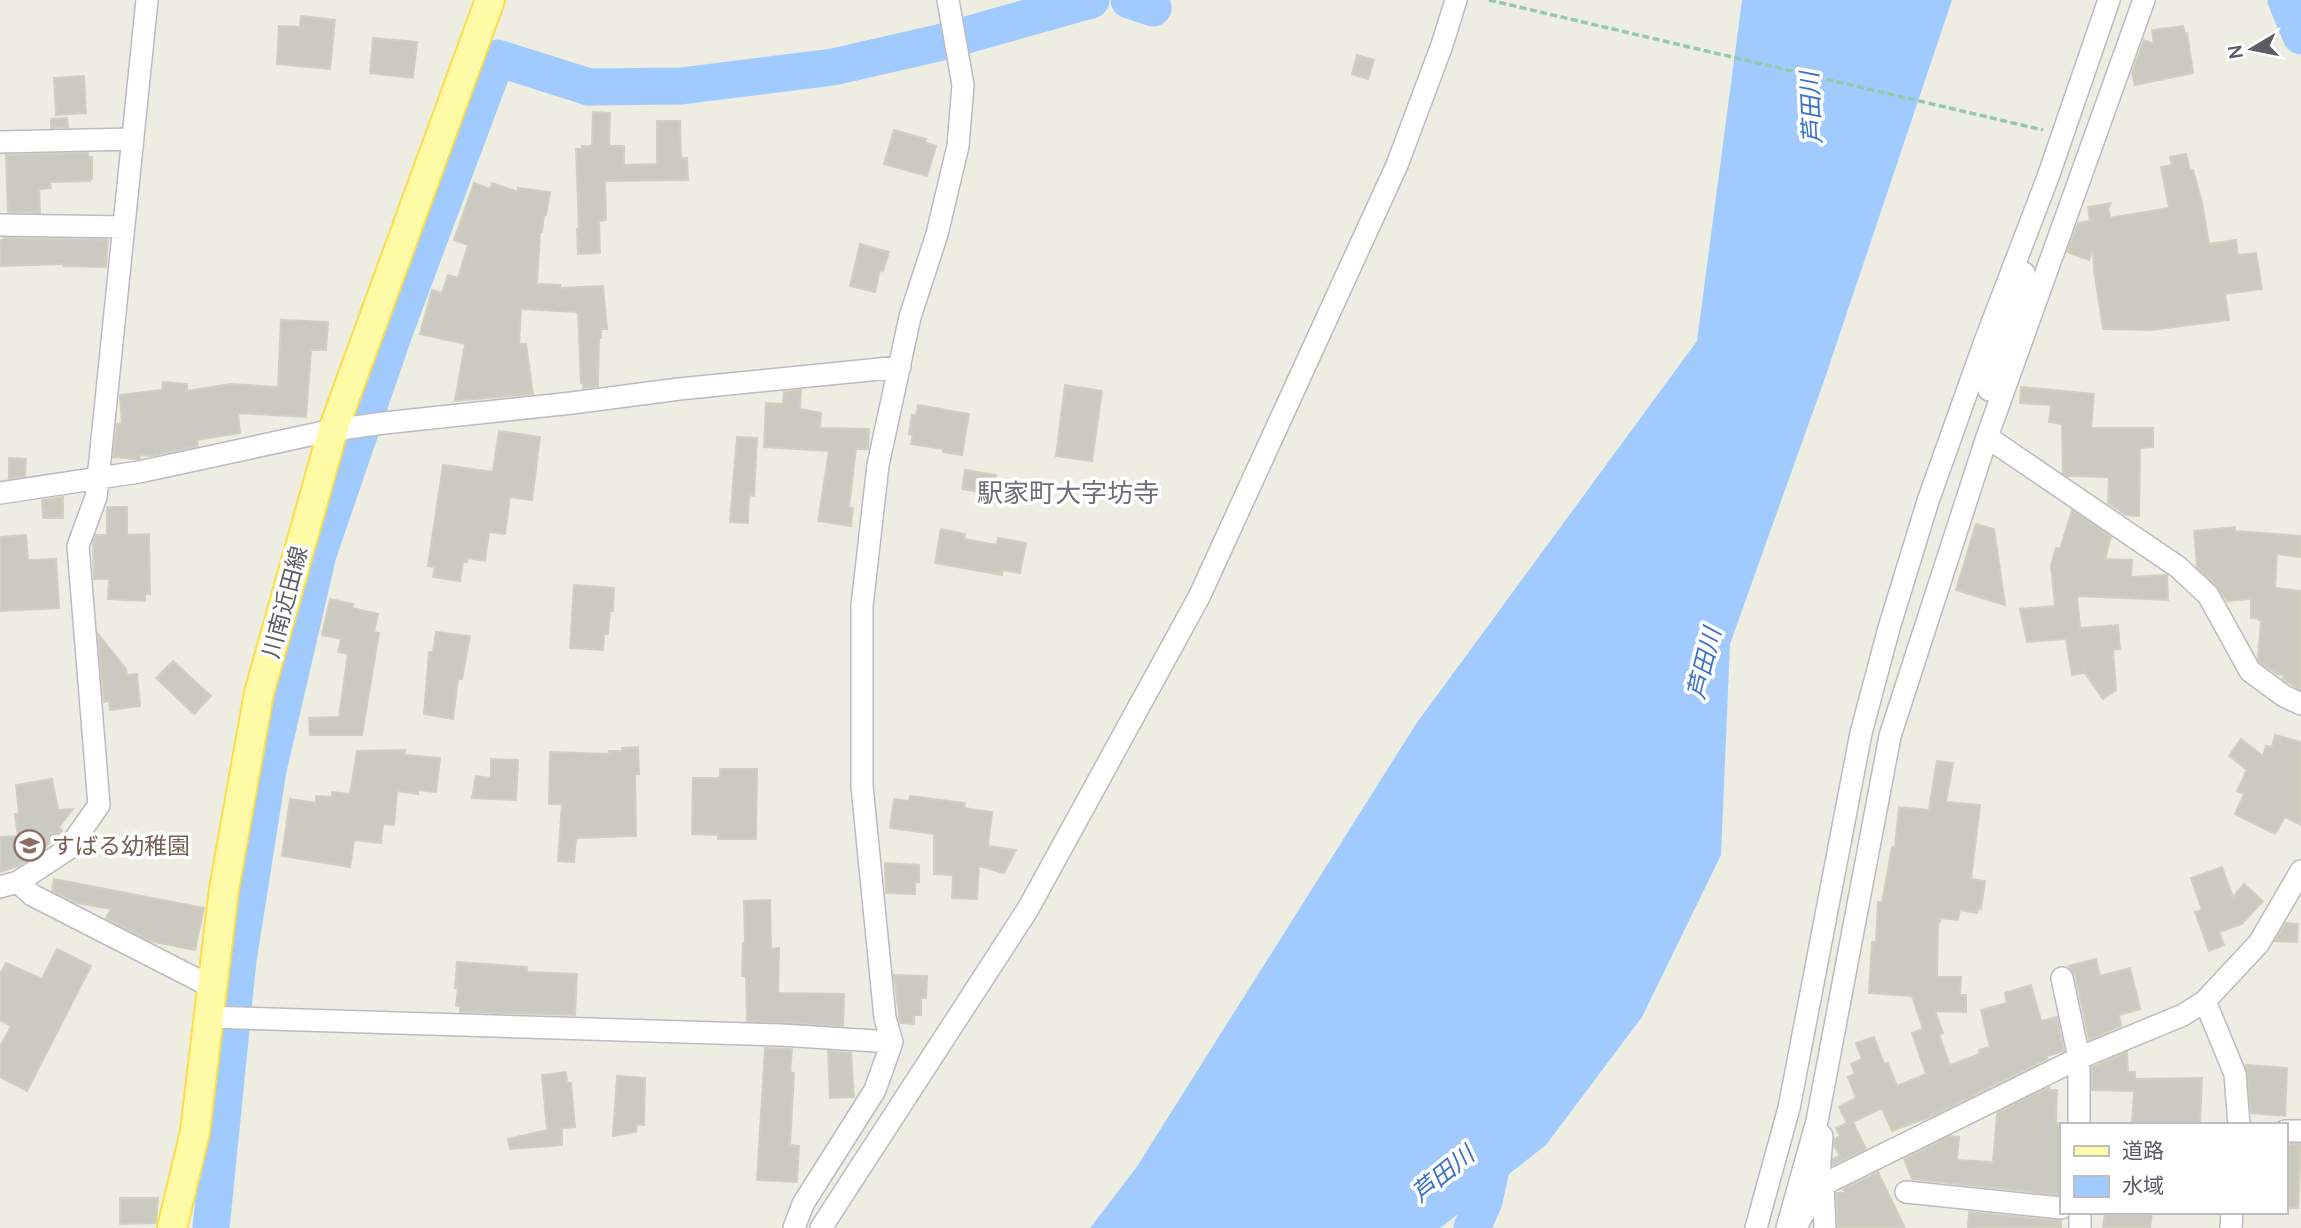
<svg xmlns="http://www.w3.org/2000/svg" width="2301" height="1228" font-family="Manrope,'Noto Sans JP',sans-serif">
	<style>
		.water { fill: #a1cbff }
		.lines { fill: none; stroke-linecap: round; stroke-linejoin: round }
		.river { stroke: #a1cbff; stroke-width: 37 }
		.building { fill: #cbcac1; stroke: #d3cfbf; stroke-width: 2 }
		.minor-casing { stroke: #babbc2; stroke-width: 24 }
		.major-casing { stroke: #fcde4d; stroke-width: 32 }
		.path { stroke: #94c9aa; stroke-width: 3.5; stroke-dasharray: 7 3.5; stroke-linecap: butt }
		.minor { stroke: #fff; stroke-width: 21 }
		.major { stroke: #fffaa6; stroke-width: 28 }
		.labels { text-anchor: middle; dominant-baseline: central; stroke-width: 7; stroke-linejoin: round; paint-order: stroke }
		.street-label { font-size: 23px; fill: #5a5d64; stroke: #fff }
		.education-label { font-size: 23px; fill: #785e54; stroke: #fff; text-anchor: start }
		.water-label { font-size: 24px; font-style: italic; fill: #3a71cb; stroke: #fff }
		.quarter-label { font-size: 26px; fill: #6b6f76; stroke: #fff }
	</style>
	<rect width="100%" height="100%" fill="#eeede2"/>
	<!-- water -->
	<path class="water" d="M1742 0H1952L1825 378 1730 644 1721 855 1642 1017 1546 1145 1440 1228H1090L1136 1168 1416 724 1697 341Z"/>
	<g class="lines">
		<!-- river -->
		<path class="river" d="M1129 0 1153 8
			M2286 0 2301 36
			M211 1228 238 960 268 770 318 554 395 330 497 58 589 87 681 86 833 67 938 43 1091 0
			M1472 1228 1484 1201 1497 1142"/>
	</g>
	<!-- building -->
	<path class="building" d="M301 16 335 20 330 69 277 64 279 26 300 27Z
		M2183 26 2185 34 2187 33 2193 73 2135 85 2132 73 2144 40 2154 44 2152 30Z
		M373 38 417 42 413 78 370 73Z
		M1357 55 1374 60 1368 79 1352 74Z
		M84 76 86 113 56 115 54 78Z
		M593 112 610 113 609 146H624V165L657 164V121H680L681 158H687L688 180 605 181 606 220 599 221 600 253 578 254 577 229H579L576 149H582V146H592Z
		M67 118 68 127 51 128V119Z
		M894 130 926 139 924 142 936 146 927 176 884 164Z
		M88 153V157H92V179H90V181L50 182 51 188 39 189 40 213 8 212 6 155Z
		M2186 154 2190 171 2193 170 2202 203 2209 244 2236 240 2238 255 2256 253 2262 289 2225 294 2229 320 2151 330 2103 329 2094 270 2093 249 2089 260 2067 252 2078 223 2090 221 2088 207 2111 203 2108 209 2110 218 2169 208 2161 167 2172 165 2170 157Z
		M474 183 490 189 492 183 518 192V188L550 192 546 215H544L542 232H540L537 284 560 285V288L603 286 607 329H601V338H599L598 386 583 388V383H581L578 312 521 309 519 344H526L533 394 455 401 465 344 420 334 432 290 442 293 448 275 458 278 468 245 454 240Z
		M4 238 108 240 106 267 64 266V264L0 266V240H4Z
		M860 244 889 252 883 271 880 270 875 292 850 286Z
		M281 320 328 322 326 350H311L306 417 238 413 240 433 197 440 198 446 150 456 140 455V458L137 459 113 457 117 424H122L120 395 162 390 163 382 187 384V391L230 384 278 387Z
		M1065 385 1102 391 1092 461 1056 456Z
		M2021 387 2094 394 2091 428H2153V447L2140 448 2139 516 2126 515 2108 503 2109 477 2067 476 2063 473 2062 424 2049 422 2051 405 2020 403Z
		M801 390 800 409 821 413 820 428 869 429 868 449H856L849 507 853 508 851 526 818 521 829 451 764 447 766 403 783 404 784 392Z
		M918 405 969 414 962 455 943 452V449L911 444 913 435 909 434 912 415 916 416Z
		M499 431 540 437 532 500 510 497 505 534 489 532 485 561 468 558 467 562H463L460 581 433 577 435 567 428 566 443 465 493 472Z
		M737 437 757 438 754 496 749 495 748 523 730 522Z
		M9 458 26 459 25 476 9 478Z
		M965 470 996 475 992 494 962 489Z
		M63 497V518H43L42 500Z
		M107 507H127V535L149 534 150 594H145V601L108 599 109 579H94L93 544 96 535H107Z
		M2072 510 2111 537 2105 559 2132 560 2131 577 2167 575 2168 600 2077 596 2080 628 2118 625 2120 649 2113 650 2116 690 2103 699 2085 673 2084 664V673L2072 675 2066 639 2027 642 2020 609 2055 606 2051 565 2056 548 2060 549Z
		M1976 524 1994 529 2005 605 1956 590Z
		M2235 527V531L2301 536V557L2277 554 2275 588 2301 591V690L2283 679 2284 675 2277 674 2260 662 2258 658 2261 620H2258V618H2251V599L2227 601 2217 586 2197 567 2194 531Z
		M941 529 965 534 964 539 997 545 998 538 1026 543 1020 573 1003 570 1002 575 935 563Z
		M26 535 28 560 56 559 59 608 0 611V537Z
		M574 585 614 588 613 611H610L608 634H604L603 650 570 648Z
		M330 599 353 604 352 608 378 614 374 632 379 633 362 735H310L309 718 339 717 348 654 338 652 341 639 322 635Z
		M436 632 470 636 462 679H458L453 719 424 714 429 652H433Z
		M98 634 126 669 127 675 137 674 140 706 110 710 109 701 104 702Z
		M173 661 211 696 194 714 156 678Z
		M2275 735 2301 742V825L2285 817 2275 834 2235 814 2244 794 2237 791 2247 770 2229 756 2241 739 2263 756 2266 746 2272 747Z
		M638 747 639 774H635L636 836 576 838 574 862 558 861 562 804H549L550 752 609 754V751H622V748Z
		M405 750 404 755 440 758 436 792 418 790V794L397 791 394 825 383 824 381 843 354 840 350 867 282 856 290 799 316 803V796L332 797V792L350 794 357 751Z
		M491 759 518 760 516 800 472 798 476 776 491 778Z
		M1937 761 1953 763 1946 802 1980 805 1971 879 1985 881 1981 909 1978 908 1977 913 1960 910 1958 920 1940 918V922H1938L1937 977H1961L1960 995H1966V1012L1935 1011 1943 1033 1939 1035 1950 1065 1980 1054 1979 1050 1990 1047 1981 1010 2007 1003 2005 993 2031 985 2041 1021 2057 1017 2064 1051 2047 1056V1059L1932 1116 1892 1131 1882 1108 1853 1122 1866 1149 1833 1165V1159L1840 1156 1834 1145 1835 1139 1840 1136 1836 1128 1847 1123 1839 1107 1856 1098 1848 1077 1855 1074 1851 1064 1862 1059 1856 1043 1874 1037 1884 1064 1888 1063 1897 1086 1926 1074 1912 1033 1923 1029 1912 996 1869 993 1872 942H1876L1878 902H1882L1892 847H1895L1899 807 1929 810Z
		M720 769H757L756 839H718V835L692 834 693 778H720Z
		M52 779 58 810 73 809 59 827 62 831 40 852 18 866 0 872V837L18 836 15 814H19L16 785Z
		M910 796 965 803 964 808 992 812 988 846 1016 850 1004 873 979 866 977 899 952 898 953 875 934 874V834L890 828 894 799 909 801Z
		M885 863 919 865V882H915V894L886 893Z
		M2222 867 2233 897 2244 884 2263 901 2242 924 2219 932 2224 945 2209 951 2195 912 2202 910 2191 878Z
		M54 879 204 908 195 950 150 941 106 918 111 909 77 903 52 891Z
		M770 900 771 949 779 948 778 993 844 994 843 1026 747 1021 746 976H742L743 943H745L744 901Z
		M2286 923 2298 924 2297 942 2275 941Z
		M57 949 91 966 27 1091 0 1077V1047L11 1026 0 1020V974L6 963 42 979Z
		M2096 959 2100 976 2130 968 2140 1009 2119 1015 2121 1026 2089 1040 2075 975 2068 966Z
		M457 962 527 967V972L577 974 575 1015 460 1012V1006H456L458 988H455Z
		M894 975 927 976 926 998H921V1015H914V1024L900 1023Z
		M765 1048 792 1049 790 1072 794 1073 790 1145 799 1146 797 1182 757 1180Z
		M828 1051 851 1053 854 1097 830 1098Z
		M2127 1052 2128 1072H2135V1079L2202 1078 2200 1125H2132L2134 1091 2092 1090V1067Z
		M2246 1065 2287 1068 2285 1116 2251 1113Z
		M566 1072 567 1083H571L575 1127 562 1128V1145L510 1149 508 1139 547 1130 542 1075Z
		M617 1076 645 1078 644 1125 637 1124 636 1132 613 1136Z
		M2049 1087V1090H2057L2056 1123H2061V1195L1912 1179 1904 1159 1950 1136 1959 1137 1957 1160 1993 1162 1997 1113Z
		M2285 1144H2301L2298 1208H2285Z
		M1878 1172 1905 1228H1838L1836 1193H1846L1843 1189Z
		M120 1198H158L156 1223 120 1224Z
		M1969 1212 2061 1221V1228H1968Z
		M2105 1212H2152L2150 1228H2103Z"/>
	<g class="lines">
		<defs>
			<path id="minor" d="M0 142 133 139
				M0 225 124 227
				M1989 390 2024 273
				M1987 437 2178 567 2208 595 2250 671 2284 696 2301 704
				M0 493 139 472 333 430 384 423 572 403 679 389 900 367
				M18 882 32 895 212 987
				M0 887 18 882 68 849 99 805 78 546 96 497 98 479 147 0
				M2062 978 2079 1058V1125
				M2205 1001 2235 1074 2239 1125
				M209 1017 781 1035 892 1042
				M2285 1131H2301
				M1823 1186 1825 1228
				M1818 1187 2079 1058 2183 1015 2205 1001 2259 943 2301 871
				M1906 1192 2061 1208
				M2080 1212V1228
				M1796 1227 1818 1187 1822 1136
				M794 1228 803 1204 875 1090 892 1042 885 1018 862 786V606L878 465 910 317 937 234 958 146 963 85 948 0
				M821 1228 1028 909 1199 597 1397 165 1442 45 1456 0
				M1756 1228 1789 1108 1861 733 1889 628 1928 501 1984 344 2048 177 2109 0
				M1787 1228 1817 1121 1890 736 1987 437 2144 0
				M2231 1228 2232 1212"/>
			<path id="major" d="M172 1228 195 1132 224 889 259 693 333 430 490 0"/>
		</defs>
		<!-- minor casing -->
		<use href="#minor" class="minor-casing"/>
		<!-- major casing -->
		<use href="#major" class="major-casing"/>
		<!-- path -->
		<path class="path" d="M1489 0 2043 130"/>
		<!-- minor -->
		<use href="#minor" class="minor"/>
		<!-- major -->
		<use href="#major" class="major"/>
	</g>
	<!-- icons -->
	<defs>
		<symbol id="school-ring" viewBox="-11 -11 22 22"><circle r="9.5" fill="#fff" stroke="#8d6e63" stroke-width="1.5"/><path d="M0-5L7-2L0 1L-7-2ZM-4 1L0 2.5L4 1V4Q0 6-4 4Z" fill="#8d6e63"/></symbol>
	</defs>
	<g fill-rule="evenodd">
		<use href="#school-ring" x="12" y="828" width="35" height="35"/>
	</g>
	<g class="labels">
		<!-- street labels -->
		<g class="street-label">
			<text transform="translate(284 602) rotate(-75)">川南近田線</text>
		</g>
		<!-- education labels -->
		<g class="education-label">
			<text x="52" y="845">すばる幼稚園</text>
		</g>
		<!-- water labels -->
		<g class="water-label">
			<text transform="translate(1810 108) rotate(-93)">芦田川</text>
			<text transform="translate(1703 663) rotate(-76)">芦田川</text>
			<text transform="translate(1442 1173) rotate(-39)">芦田川</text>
		</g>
		<!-- quarter labels -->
		<g class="quarter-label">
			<text x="1068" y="492">駅家町大字坊寺</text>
		</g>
	</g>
	<!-- legend -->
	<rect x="2060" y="1123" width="228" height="91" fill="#ffffff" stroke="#bdbec1" stroke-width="2"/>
	<rect x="2074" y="1146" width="35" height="10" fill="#fffaa6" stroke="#bdbec1" stroke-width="2"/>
	<text x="2122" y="1158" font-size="21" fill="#5a5d64">道路</text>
	<rect x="2074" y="1176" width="35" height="21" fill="#a1cbff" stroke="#bdbec1" stroke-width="2"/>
	<text x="2122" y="1193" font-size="21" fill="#5a5d64">水域</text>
	<!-- north arrow -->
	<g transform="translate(2252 49) rotate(260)" stroke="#ffffff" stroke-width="5" paint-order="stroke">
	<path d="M0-5L12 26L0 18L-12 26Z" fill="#5a5d64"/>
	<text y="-10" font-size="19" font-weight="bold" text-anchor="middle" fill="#5a5d64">N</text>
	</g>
</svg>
